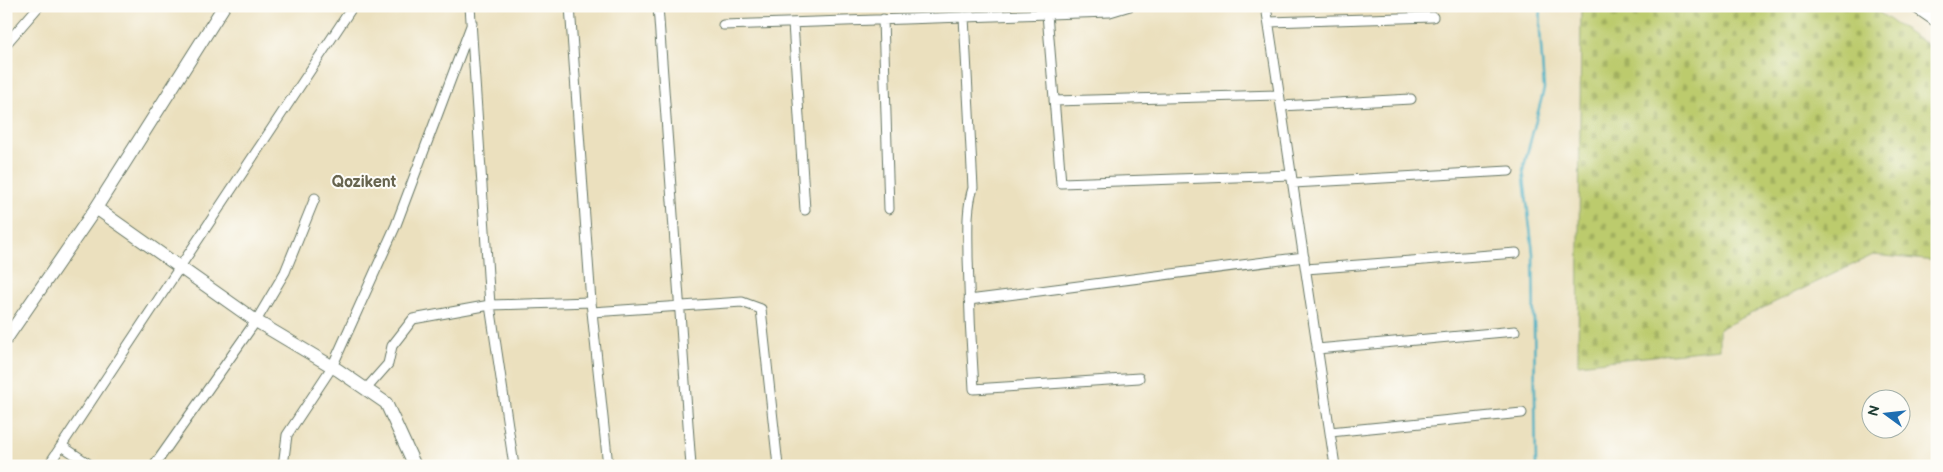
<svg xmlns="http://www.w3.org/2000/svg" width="1943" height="472" font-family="'Balsamiq Sans',sans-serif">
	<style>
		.cemetery { fill: url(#cemetery-stones); stroke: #6e8450 }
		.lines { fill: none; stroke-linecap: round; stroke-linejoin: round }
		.stream { stroke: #44aec3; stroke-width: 2.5 }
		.street-casing { stroke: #667664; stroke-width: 11 }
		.secondary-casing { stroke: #667664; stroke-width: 14 }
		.street { stroke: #fff; stroke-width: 9 }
		.secondary { stroke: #fff; stroke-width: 12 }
		.labels { text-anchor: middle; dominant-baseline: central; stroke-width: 4; stroke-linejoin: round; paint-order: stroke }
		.quarter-label { font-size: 16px; font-weight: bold; fill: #67644e; stroke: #fdfcf7 }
	</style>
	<defs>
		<pattern id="cemetery-stones" width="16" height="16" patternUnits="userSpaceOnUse" patternTransform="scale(1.25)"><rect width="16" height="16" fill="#bccb6d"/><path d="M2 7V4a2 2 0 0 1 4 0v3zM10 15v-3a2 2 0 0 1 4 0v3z" fill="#a1af5f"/></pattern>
	</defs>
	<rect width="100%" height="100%" fill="#fdfcf7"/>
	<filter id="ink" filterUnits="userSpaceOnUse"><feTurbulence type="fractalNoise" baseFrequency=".02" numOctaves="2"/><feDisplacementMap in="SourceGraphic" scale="10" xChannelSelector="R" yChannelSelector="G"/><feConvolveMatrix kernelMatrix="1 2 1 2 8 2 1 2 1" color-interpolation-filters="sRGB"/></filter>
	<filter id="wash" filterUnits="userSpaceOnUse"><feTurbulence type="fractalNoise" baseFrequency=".0096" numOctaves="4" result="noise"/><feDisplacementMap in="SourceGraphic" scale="20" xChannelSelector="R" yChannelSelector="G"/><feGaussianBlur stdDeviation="1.12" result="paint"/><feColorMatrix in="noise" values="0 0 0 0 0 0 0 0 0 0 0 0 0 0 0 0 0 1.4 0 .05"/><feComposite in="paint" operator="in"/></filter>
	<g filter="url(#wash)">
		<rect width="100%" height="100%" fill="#ebe0be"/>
		<!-- cemetery -->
		<path class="cemetery" d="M1581 6H1869L1937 51V261L1873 255 1719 329V349L1578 364Z"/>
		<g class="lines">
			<!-- stream -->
			<path class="stream" d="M1536 466 1533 253 1523 170 1544 89 1540 31 1541 6"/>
		</g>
	</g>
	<g filter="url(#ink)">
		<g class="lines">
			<defs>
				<path id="street" d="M470 6 490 305 514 466
					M570 6 591 302 608 466
					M658 6 691 466
					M1266 6 1335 466
					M1047 14 1061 183 1291 175
					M964 17 973 188C966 210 968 233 968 257 969 301 971 345 974 389L1139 378
					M883 19 889 209
					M1269 22 1433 17
					M793 23 805 210
					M723 25 1110 12 1130 6
					M6 44 39 6
					M1054 101 1279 95
					M1281 106 1411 99
					M1293 183 1509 171
					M1306 269 1516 253
					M969 300 1304 257
					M592 312 742 302 761 309 778 466
					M1317 349 1515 331
					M366 389 388 364 392 346 413 319 490 305 591 302
					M1330 432 1522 413
					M62 446 92 466
					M48 466 353 6
					M154 466 256 321 285 272 315 198
					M283 466 287 435 332 367 396 225 472 23"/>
				<path id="secondary" d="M1915 6 1937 21
					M96 208 256 321 338 370 386 403 415 466
					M6 339 96 208 224 6"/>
			</defs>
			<!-- street casing -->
			<use href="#street" class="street-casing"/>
			<!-- secondary casing -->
			<use href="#secondary" class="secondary-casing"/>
			<!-- street -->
			<use href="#street" class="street"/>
			<!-- secondary -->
			<use href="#secondary" class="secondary"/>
		</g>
	</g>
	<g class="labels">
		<!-- quarter labels -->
		<g class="quarter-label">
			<text x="364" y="182">Qozikent</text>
		</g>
	</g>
	<!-- margin -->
	<rect width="1943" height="472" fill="none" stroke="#fdfcf7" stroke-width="25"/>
	<!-- north arrow -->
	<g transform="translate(1886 414) rotate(285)"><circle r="24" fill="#fdfcf7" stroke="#a4b0a9"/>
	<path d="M0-4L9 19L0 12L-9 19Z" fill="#1f6fb2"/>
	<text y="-8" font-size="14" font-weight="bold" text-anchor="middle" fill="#1f3d34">N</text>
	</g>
</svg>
